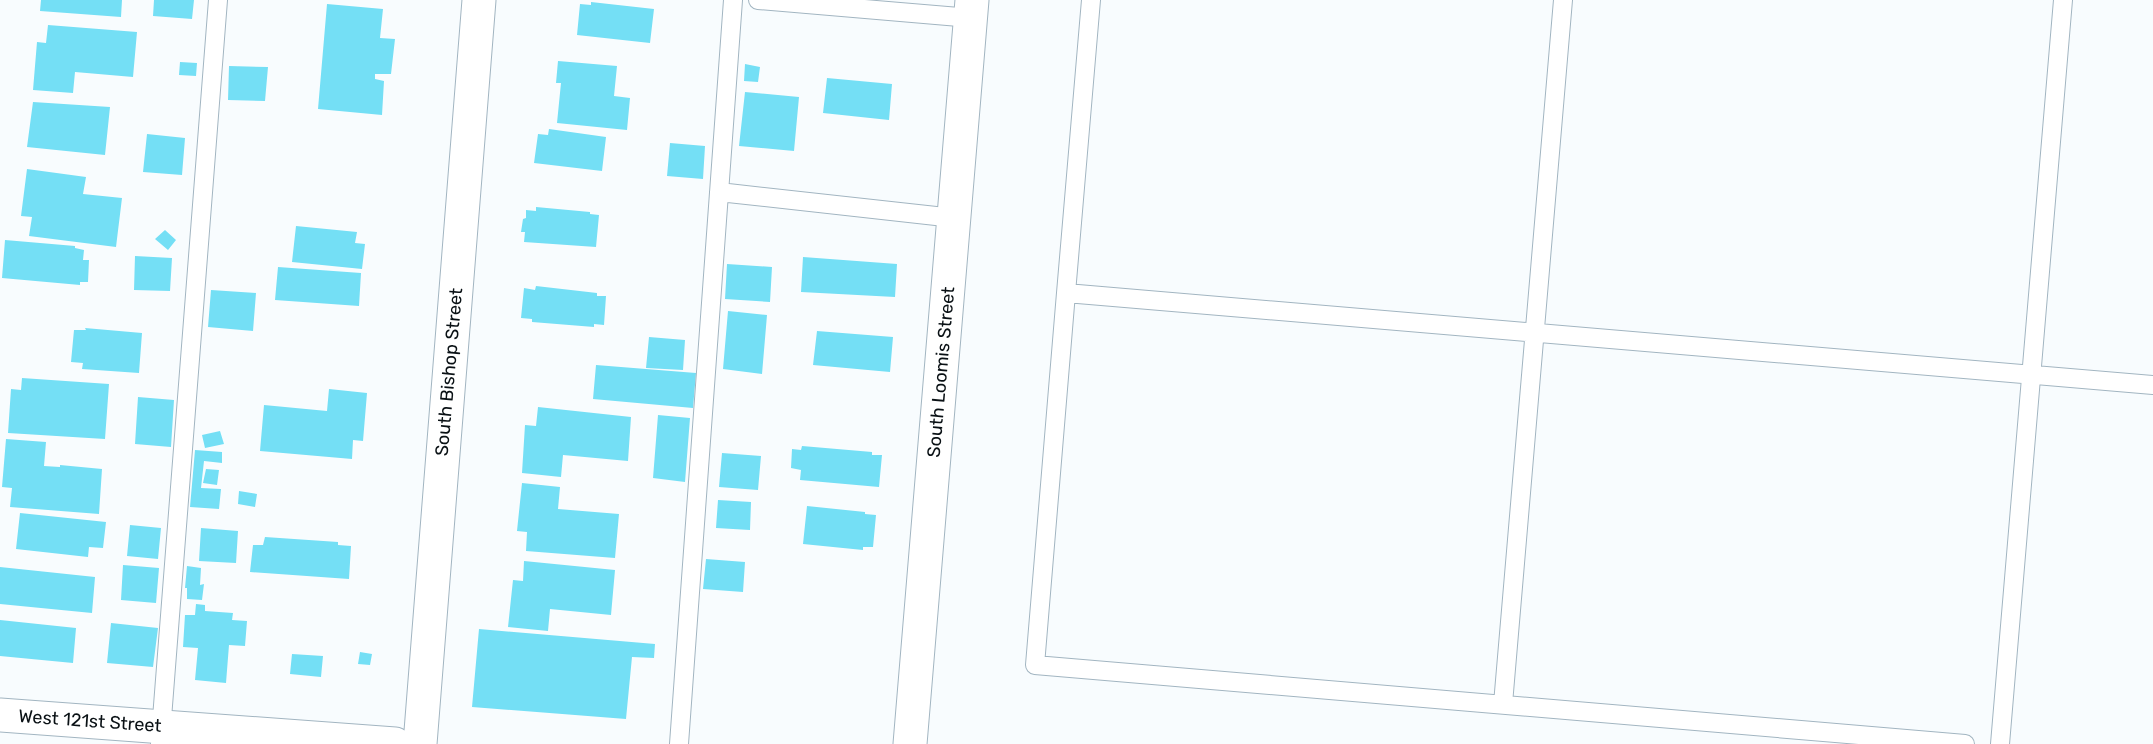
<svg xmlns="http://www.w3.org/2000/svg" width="2153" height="744" font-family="Rubik,sans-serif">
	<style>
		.building { fill: #74dff5 }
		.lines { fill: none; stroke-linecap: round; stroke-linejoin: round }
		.lane-casing { stroke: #a2b5c1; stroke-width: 20 }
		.street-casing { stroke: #a2b5c1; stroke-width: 35 }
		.lane { stroke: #fff; stroke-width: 18 }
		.street { stroke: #fff; stroke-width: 33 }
		.labels { text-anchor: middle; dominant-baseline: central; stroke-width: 4.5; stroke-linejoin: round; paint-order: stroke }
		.street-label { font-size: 18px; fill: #0a1115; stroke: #fff }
	</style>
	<rect width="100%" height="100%" fill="#f8fcfe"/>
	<!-- building -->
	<path class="building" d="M41 0H122L121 17 40 11Z
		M154 0H194L192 19 153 16Z
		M591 2 654 9 650 43 577 35 580 4 591 5Z
		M327 4 383 9 380 38 395 39 391 74H375V79L384 81 382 115 318 109Z
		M48 25 137 32 133 77 75 72 73 93 33 90 37 42 46 43Z
		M558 61 617 66 614 96 630 98 627 130 557 123 561 83H556Z
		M180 62 197 63 196 76 179 75Z
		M745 64 760 67 758 82 744 81Z
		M229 66 268 67 265 101 228 100Z
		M827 78 892 84 889 120 823 113Z
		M745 92 799 97 794 151 739 146Z
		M33 102 110 107 105 155 27 147Z
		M549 129 606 137 602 171 534 163 538 134 548 135Z
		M147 134 185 138 182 175 143 172Z
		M670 143 705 146 703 179 667 176Z
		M27 169 86 177 83 194 122 198 116 247 29 236 32 217 21 216Z
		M536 207 590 212V214L599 215 596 247 524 242 525 232H521L523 219 526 218V210L536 211Z
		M296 226 357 232 355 243 365 244 362 269 292 262Z
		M165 230 176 240 168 250 155 239Z
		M5 240 75 246V248L84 250 83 260H89L88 282H80V285L2 278Z
		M135 256 172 258 170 291 134 290Z
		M803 257 897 264 895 297 801 292Z
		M727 264 772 267 770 302 725 299Z
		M278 267 361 273 359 306 275 300Z
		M536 286 597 293V296H606L604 325 594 324V327L532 322V319L521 318 524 288 535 290Z
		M211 290 256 293 253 331 208 327Z
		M728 311 767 315 762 374 723 369Z
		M85 328 142 333 139 373 82 369 83 363 71 362 74 330H86Z
		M817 331 893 337 890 372 813 365Z
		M649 337 685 340 683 370 646 368Z
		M596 365 696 373 693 408 593 399Z
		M22 378 109 384 105 439 8 433 11 389 21 390Z
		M329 389 367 393 363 441 353 440 352 459 260 451 264 405 327 411Z
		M138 397 174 400 171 447 135 444Z
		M538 407 631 417 628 461 563 455 561 477 522 473 525 425 536 426Z
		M658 415 690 418 685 482 653 478Z
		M220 431 224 444 205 448 202 435Z
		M6 439 46 442 44 466 60 467V465L102 469 99 514 10 507 12 488 2 487Z
		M802 446 872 452V455H882L879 487 800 480 801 470 791 468 792 449 801 450Z
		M195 450 222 452V463L204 461 201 488 221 489 219 509 190 507Z
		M722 453 761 456 758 490 719 487Z
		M206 469 219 470 217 485 203 483Z
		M522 483 560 487 558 509 619 514 615 558 526 551 527 532 517 531Z
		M239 491 257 494 255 507 238 504Z
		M718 500 751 502 750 530 716 528Z
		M807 506 865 512V514L876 515 873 547H863V550L803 544Z
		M20 513 106 522 103 548 89 547 88 557 16 549Z
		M130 525 161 528 158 559 127 556Z
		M201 528 238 531 236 563 199 561Z
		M265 537 338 542V545L351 546 349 579 250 572 253 545H263Z
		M706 559 745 562 743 592 703 589Z
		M524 561 615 570 611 615 550 609 548 631 508 627 513 580 523 581Z
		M123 565 159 568 156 603 121 600Z
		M187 566 201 568 200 585 204 584 202 600 187 599V588H185Z
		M0 567 95 577 92 613 0 604Z
		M196 604 205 605V611L233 613 232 620 247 621 245 646 229 645 226 683 195 680 198 648 183 647 185 615H195Z
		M0 620 76 628 73 663 0 656Z
		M111 623 158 628 153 667 107 663Z
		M479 629 655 644 654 658 632 657 626 719 472 707Z
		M360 652 372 654 370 665 358 664Z
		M292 654 323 656 321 677 290 674Z"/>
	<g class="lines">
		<defs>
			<path id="lane" d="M758 0 971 18
				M1091 0 1066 293 2153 385
				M719 192 954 218
				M1066 293 1035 665 1965 744
				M1503 704 1563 0
				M160 744 218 0
				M679 744 733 0
				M2000 744 2063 0"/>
			<path id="street" d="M0 715 395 744
				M420 744 479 0
				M910 744 972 0"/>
		</defs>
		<!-- lane casing -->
		<use href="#lane" class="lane-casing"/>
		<!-- street casing -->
		<use href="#street" class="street-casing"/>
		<!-- lane -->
		<use href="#lane" class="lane"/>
		<!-- street -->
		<use href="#street" class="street"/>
	</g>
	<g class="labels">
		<!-- street labels -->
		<g class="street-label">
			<text transform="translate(449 372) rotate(-85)">South Bishop Street</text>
			<text transform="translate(941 372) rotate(-85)">South Loomis Street</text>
			<text transform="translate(90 721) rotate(4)">West 121st Street</text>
		</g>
	</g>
</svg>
